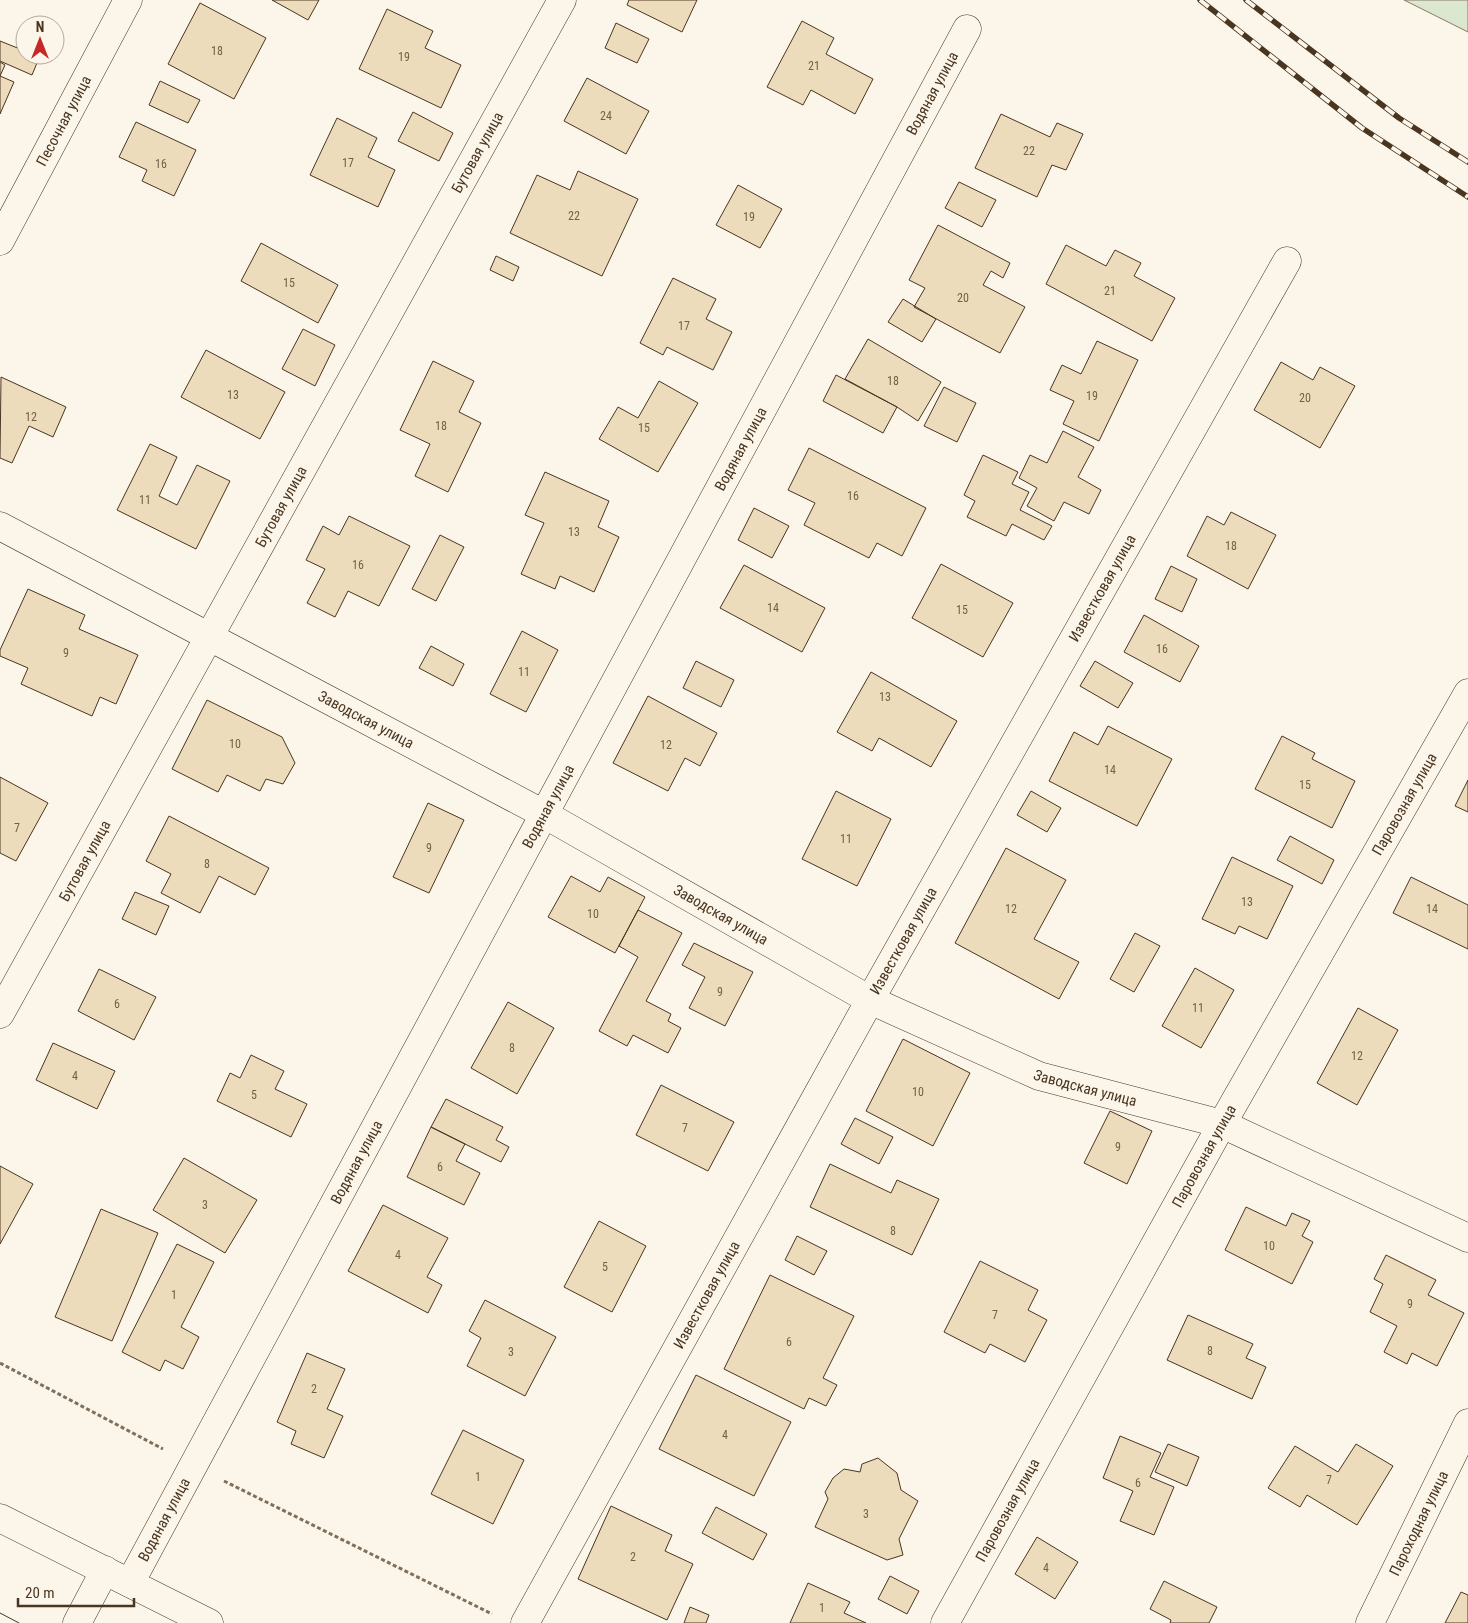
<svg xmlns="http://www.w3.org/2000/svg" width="1468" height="1623" font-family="'Roboto Condensed',sans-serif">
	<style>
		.green { fill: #dce7d0; stroke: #887966 }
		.building { fill: #ecdcbc; stroke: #4a3520 }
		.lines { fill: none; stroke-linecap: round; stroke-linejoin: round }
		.minor-casing { stroke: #4a3520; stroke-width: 29 }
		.secondary-casing { stroke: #4a3520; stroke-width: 29 }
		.primary-casing { stroke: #4a3520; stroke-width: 29 }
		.path { stroke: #7f6f5c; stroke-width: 3; stroke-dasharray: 4 2.5; stroke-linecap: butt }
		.minor { stroke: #fbf6e9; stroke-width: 28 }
		.secondary { stroke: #fbf6e9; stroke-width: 28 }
		.primary { stroke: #fbf6e9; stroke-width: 28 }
		.tram { stroke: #4a3520; stroke-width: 1 }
		.rail-casing { stroke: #4a3520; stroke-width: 5.5 }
		.rail { stroke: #fbf6e9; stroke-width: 4; stroke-dasharray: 11; stroke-linecap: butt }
		.labels { text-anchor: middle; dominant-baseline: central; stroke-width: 4; stroke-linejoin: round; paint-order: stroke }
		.number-label { font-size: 12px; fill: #725f47 }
		.street-label { font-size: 15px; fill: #4a3520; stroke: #fbf6e9 }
	</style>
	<rect width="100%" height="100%" fill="#fbf6e9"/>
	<!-- green -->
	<path class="green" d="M1404 0H1468V32Z"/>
	<!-- building -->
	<path class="building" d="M272 0H319L308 20Z
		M629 0H697L682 32 627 5Z
		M200 3 266 38 234 99 168 64Z
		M387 9 433 31 425 48 461 65 441 108 359 69Z
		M802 21 834 38 826 54 873 79 855 114 811 90 803 105 767 87Z
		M616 23 649 39 637 63 605 48Z
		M0 41 25 51V55L39 58 32 75 0 61Z
		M0 62 5 65 0 76 14 82 0 114Z
		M587 78 649 111 626 154 564 121Z
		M160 81 200 100 188 123 149 105Z
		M413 112 453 133 439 161 398 141Z
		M1001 114 1050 137 1057 123 1083 134 1066 170 1052 165 1037 197 975 168Z
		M337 118 377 138 368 157 395 170 378 207 310 175Z
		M136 122 196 150 174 196 142 181 147 170 119 157Z
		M578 171 638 199 602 276 510 233 537 175 570 190Z
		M959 182 996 200 982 227 945 208Z
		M738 185 782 209 760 248 716 225Z
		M938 225 1010 263 1003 278 991 271 983 285 1025 307 1000 353 914 307 925 288 909 280Z
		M261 243 338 285 318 323 241 281Z
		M1066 245 1106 266 1115 250 1141 263 1134 276 1175 298 1152 341 1046 284Z
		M496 256 519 267 513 281 490 270Z
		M673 278 716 299 706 319 732 332 713 370 667 347 663 355 640 343Z
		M903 299 936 319 922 342 888 322Z
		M303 329 335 345 315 386 282 369Z
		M868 339 941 382 918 421 897 407 845 379Z
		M1097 341 1138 360 1099 441 1063 424 1074 401 1050 390 1062 365 1081 374Z
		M206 350 285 392 260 439 181 397Z
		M433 361 474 381 459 412 481 423 448 492 415 476 430 444 400 430Z
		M1281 362 1313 380 1320 367 1355 386 1320 448 1254 410Z
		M836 375 897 407 883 433 823 401Z
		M1 377 66 407 53 437 29 426 12 463 0 458Z
		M659 381 698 403 658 472 599 439 618 407 638 418Z
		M944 387 976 403 957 442 924 426Z
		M1063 431 1094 447 1078 477 1101 490 1089 514 1064 502 1054 521 1027 506 1037 488 1019 478 1030 455 1047 463Z
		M150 444 177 457 159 496 177 505 197 465 230 481 196 549 117 510Z
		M809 448 926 508 902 556 877 543 869 558 804 525 815 503 788 490Z
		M983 455 1018 472 1012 484 1029 492 1020 510 1052 526 1044 540 1012 524 1006 536 967 517 975 501 964 495Z
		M545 472 609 501 598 527 619 537 594 592 560 576 555 589 521 574 544 523 525 515Z
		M754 508 789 526 772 558 738 540Z
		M1231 512 1276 535 1248 589 1187 556 1207 516 1224 525Z
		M349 516 410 546 379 606 348 591 335 617 307 603 325 569 306 560 323 526 339 535Z
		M440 535 464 547 436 601 412 589Z
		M941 564 1013 603 983 657 912 618Z
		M744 565 825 608 802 652 720 608Z
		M1171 566 1197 579 1182 612 1155 599Z
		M28 589 85 615 79 629 138 655 116 704 100 697 92 716 21 684 28 668 0 656V650Z
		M1144 615 1199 646 1180 682 1124 652Z
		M522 631 558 650 526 712 490 694Z
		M431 646 464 664 453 686 419 668Z
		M696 661 734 680 721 707 683 688Z
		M1095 661 1133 683 1118 708 1080 686Z
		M871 672 957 721 931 767 879 738 872 751 837 732Z
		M648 696 717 733 700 766 685 758 668 791 613 763Z
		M207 700 282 737 295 763 283 784 266 779 260 791 227 775 218 792 172 769Z
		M1108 726 1172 759 1137 826 1049 781 1074 732 1098 745Z
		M1282 736 1315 753 1312 759 1355 781 1332 828 1255 789Z
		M0 777 48 803 16 861 0 853Z
		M1468 780V812L1455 806Z
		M836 791 891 819 857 886 802 859Z
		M1031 791 1061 808 1047 832 1017 815Z
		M428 803 464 820 429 893 393 877Z
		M169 816 269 868 255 895 219 876 200 913 161 893 171 874 146 861Z
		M1290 836 1334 860 1322 884 1277 860Z
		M1006 848 1066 880 1034 939 1079 962 1059 999 955 943Z
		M1232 857 1293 886 1267 939 1239 926 1235 934 1202 919Z
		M571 876 600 892 608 877 645 897 615 953 548 917Z
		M1411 877 1468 905V949L1393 913Z
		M135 892 169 906 156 935 122 919Z
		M638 910 682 933 646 1001 671 1014 668 1021 681 1028 668 1053 633 1035 627 1046 599 1031 638 957 619 946Z
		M1135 933 1160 946 1134 992 1110 979Z
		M694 943 753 972 725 1026 689 1008 705 977 682 965Z
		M1195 968 1234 990 1201 1048 1162 1026Z
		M99 969 156 997 134 1040 78 1011Z
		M508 1002 554 1028 517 1094 471 1068Z
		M1358 1008 1398 1030 1357 1105 1317 1083Z
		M903 1039 970 1073 933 1146 866 1111Z
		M53 1043 115 1071 97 1109 36 1080Z
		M251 1055 284 1071 275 1089 307 1104 291 1137 217 1101 230 1073 240 1078Z
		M661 1085 734 1122 708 1171 636 1135Z
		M446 1099 503 1127 496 1140 509 1147 501 1162 431 1127Z
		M1110 1111 1152 1131 1127 1184 1084 1163Z
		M855 1118 893 1137 879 1164 841 1144Z
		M431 1127 465 1144 456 1161 480 1173 464 1205 407 1177Z
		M184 1158 257 1200 225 1253 153 1210Z
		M830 1164 891 1193 897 1180 939 1199 912 1255 810 1207Z
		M0 1166 33 1184 0 1244Z
		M383 1205 448 1238 427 1277 442 1285 428 1313 348 1271Z
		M1246 1207 1286 1226 1292 1213 1310 1221 1302 1236 1313 1242 1292 1284 1225 1250Z
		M101 1209 158 1233 112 1341 55 1317Z
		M599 1221 646 1246 612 1312 564 1287Z
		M797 1236 827 1251 814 1275 785 1260Z
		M177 1244 214 1262 181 1327 199 1337 183 1369 165 1360 160 1371 122 1352Z
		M1386 1255 1436 1280 1428 1295 1464 1313 1437 1366 1412 1353 1407 1364 1384 1352 1397 1326 1370 1312 1383 1284 1374 1279Z
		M980 1261 1038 1290 1028 1310 1047 1320 1025 1362 990 1344 985 1353 944 1332Z
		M770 1275 854 1316 823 1378 837 1385 826 1406 809 1398 804 1409 724 1369Z
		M485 1300 556 1337 525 1396 467 1366 481 1338 469 1331Z
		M1188 1315 1253 1344 1246 1358 1266 1367 1252 1399 1167 1360Z
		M307 1353 345 1369 327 1409 343 1416 324 1458 291 1444 296 1431 277 1422Z
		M696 1375 791 1422 754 1496 659 1449Z
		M463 1430 524 1460 493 1524 431 1494Z
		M1120 1436 1161 1453 1150 1477 1174 1487 1154 1535 1120 1521 1133 1491 1103 1478Z
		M1168 1444 1199 1457 1187 1486 1155 1472Z
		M1356 1444 1393 1466 1357 1525 1307 1495 1300 1507 1268 1488 1295 1446 1338 1472Z
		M878 1458 897 1473 901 1490 918 1501 899 1539 903 1555 887 1560 815 1527 828 1499 825 1492 833 1478 844 1469 860 1472 862 1464Z
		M611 1506 672 1535 665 1551 693 1564 667 1620 578 1579Z
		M716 1507 767 1534 753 1560 702 1533Z
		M1037 1537 1078 1562 1055 1599 1015 1574Z
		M890 1576 919 1591 907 1614 878 1599Z
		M1164 1581 1217 1607 1209 1623H1170L1171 1620 1150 1609Z
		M808 1583 850 1602 844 1613 866 1623H790Z
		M1461 1592 1468 1595V1623H1445Z
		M690 1607 709 1615 706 1623H684Z"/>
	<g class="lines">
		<defs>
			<g id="minor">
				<path id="s1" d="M0 241 128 0"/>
				<path id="s2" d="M0 526 544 814 870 1000 1039 1076 1222 1124 1468 1238"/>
				<path id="s3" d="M0 1014 562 0"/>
				<path id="s4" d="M130 1583 967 29"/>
				<path d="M77 1623 105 1570"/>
				<path id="s5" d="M525 1623 870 1000 1287 261"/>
				<path id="s6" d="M945 1623 1222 1124 1468 693"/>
			</g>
			<g id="secondary">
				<path id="s7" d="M1370 1623 1468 1423"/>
			</g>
			<path id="primary" d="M0 1518 209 1623"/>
		</defs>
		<!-- minor casing -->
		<use href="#minor" class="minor-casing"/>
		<!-- secondary casing -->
		<use href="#secondary" class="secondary-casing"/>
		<!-- primary casing -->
		<use href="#primary" class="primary-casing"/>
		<!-- path -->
		<path class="path" d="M0 1363 163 1449
			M224 1481 492 1614"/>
		<!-- minor -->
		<use href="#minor" class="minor"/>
		<!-- secondary -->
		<use href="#secondary" class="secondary"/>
		<!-- primary -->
		<use href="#primary" class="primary"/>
		<!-- tram -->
		<path class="tram" d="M0 1613 19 1623"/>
		<defs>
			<path id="rail" d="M1200 0 1362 128 1468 197
				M1246 0 1399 118 1468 162"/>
		</defs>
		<!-- rail casing -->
		<use href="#rail" class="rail-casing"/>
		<!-- rail -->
		<use href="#rail" class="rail"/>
	</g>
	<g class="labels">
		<!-- number labels -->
		<g class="number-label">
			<text x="217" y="51">18</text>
			<text x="404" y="57">19</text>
			<text x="814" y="66">21</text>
			<text x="606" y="116">24</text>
			<text x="1029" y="151">22</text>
			<text x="348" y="163">17</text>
			<text x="161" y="164">16</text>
			<text x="574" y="216">22</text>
			<text x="749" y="217">19</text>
			<text x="289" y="283">15</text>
			<text x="1110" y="291">21</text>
			<text x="963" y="298">20</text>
			<text x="684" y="326">17</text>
			<text x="893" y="381">18</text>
			<text x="233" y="395">13</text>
			<text x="1092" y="396">19</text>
			<text x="1305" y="398">20</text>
			<text x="31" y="417">12</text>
			<text x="441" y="426">18</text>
			<text x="644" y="428">15</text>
			<text x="853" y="496">16</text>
			<text x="145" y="500">11</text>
			<text x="574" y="532">13</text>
			<text x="1231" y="546">18</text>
			<text x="358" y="565">16</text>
			<text x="773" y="608">14</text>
			<text x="962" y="610">15</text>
			<text x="1162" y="649">16</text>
			<text x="66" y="653">9</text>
			<text x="524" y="672">11</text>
			<text x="885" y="697">13</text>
			<text x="235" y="744">10</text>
			<text x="666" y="745">12</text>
			<text x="1110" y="770">14</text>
			<text x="1305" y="785">15</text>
			<text x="17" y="828">7</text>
			<text x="846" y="839">11</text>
			<text x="429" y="848">9</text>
			<text x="207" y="864">8</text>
			<text x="1247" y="902">13</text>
			<text x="1011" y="909">12</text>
			<text x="1432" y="909">14</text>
			<text x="593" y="914">10</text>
			<text x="720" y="992">9</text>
			<text x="117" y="1004">6</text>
			<text x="1198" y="1008">11</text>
			<text x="512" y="1048">8</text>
			<text x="1357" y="1056">12</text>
			<text x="75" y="1076">4</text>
			<text x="918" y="1092">10</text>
			<text x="254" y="1095">5</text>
			<text x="685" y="1128">7</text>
			<text x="1118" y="1147">9</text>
			<text x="440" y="1167">6</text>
			<text x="205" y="1205">3</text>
			<text x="893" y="1231">8</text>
			<text x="1269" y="1246">10</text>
			<text x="398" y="1255">4</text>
			<text x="605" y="1267">5</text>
			<text x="174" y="1295">1</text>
			<text x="1410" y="1304">9</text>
			<text x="995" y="1315">7</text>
			<text x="789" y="1342">6</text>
			<text x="1210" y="1351">8</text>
			<text x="511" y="1352">3</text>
			<text x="314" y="1389">2</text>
			<text x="725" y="1435">4</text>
			<text x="478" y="1477">1</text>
			<text x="1329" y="1480">7</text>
			<text x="1138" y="1483">6</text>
			<text x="866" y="1514">3</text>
			<text x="633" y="1557">2</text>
			<text x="1046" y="1568">4</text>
			<text x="822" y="1608">1</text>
		</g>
		<!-- street labels -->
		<g class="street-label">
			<text stroke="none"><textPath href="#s4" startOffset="1692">Водяная улица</textPath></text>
			<text stroke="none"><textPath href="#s1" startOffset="136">Песочная улица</textPath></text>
			<text stroke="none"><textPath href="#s3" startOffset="985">Бутовая улица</textPath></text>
			<text stroke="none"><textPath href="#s4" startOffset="1288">Водяная улица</textPath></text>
			<text stroke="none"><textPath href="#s3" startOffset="580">Бутовая улица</textPath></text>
			<text stroke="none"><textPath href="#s5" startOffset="1185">Известковая улица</textPath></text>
			<text stroke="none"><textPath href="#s2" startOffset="414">Заводская улица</textPath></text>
			<text stroke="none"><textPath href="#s6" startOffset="939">Паровозная улица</textPath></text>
			<text stroke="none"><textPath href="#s4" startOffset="882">Водяная улица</textPath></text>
			<text stroke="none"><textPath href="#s3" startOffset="175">Бутовая улица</textPath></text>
			<text stroke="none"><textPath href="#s2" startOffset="819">Заводская улица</textPath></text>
			<text stroke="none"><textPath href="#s5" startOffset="780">Известковая улица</textPath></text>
			<text stroke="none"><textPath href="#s2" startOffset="1224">Заводская улица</textPath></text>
			<text stroke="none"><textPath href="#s6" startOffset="534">Паровозная улица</textPath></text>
			<text stroke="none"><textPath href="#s4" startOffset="478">Водяная улица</textPath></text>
			<text stroke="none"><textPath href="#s5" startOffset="375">Известковая улица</textPath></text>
			<text stroke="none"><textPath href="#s6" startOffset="129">Паровозная улица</textPath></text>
			<text stroke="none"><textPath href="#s4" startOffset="72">Водяная улица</textPath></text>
			<text stroke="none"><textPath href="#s7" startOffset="111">Пароходная улица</textPath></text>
		</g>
	</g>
	<!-- north arrow -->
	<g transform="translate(40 40)"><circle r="24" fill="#fbf6e9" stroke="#b4a999"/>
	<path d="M0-4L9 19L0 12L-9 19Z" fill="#c62828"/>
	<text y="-8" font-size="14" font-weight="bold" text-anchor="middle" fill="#4a3520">N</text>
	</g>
	<!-- scale -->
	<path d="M18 1598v8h116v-8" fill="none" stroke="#4a3520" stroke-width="2.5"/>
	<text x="25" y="1598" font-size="15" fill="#4a3520" stroke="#fbf6e9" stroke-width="4" paint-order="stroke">20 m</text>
</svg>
